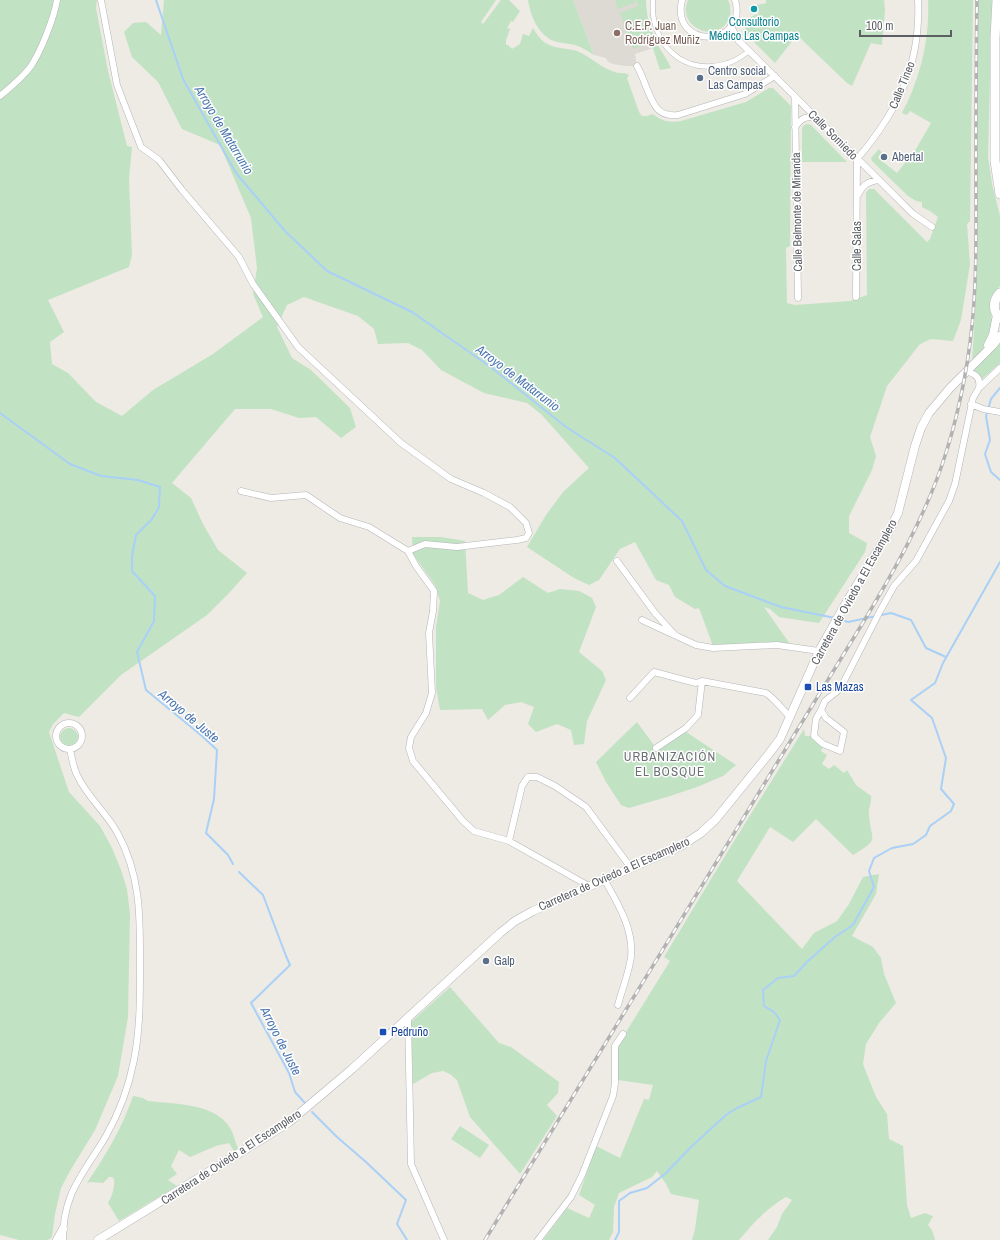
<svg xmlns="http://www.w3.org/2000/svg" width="1000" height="1240" font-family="'Archivo Narrow',sans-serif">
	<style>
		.education { fill: #dcdad2 }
		.green { fill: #c2e2c4 }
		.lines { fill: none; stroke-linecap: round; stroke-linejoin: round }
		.stream { stroke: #a9d0f7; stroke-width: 2 }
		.pedestrian-casing { stroke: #b4b5b9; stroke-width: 5.5 }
		.minor-casing { stroke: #b4b5b9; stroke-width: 7 }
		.tertiary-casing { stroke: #b4b5b9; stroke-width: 9 }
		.secondary-casing { stroke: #b5b7bc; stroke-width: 10 }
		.pedestrian { stroke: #fff; stroke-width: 4.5 }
		.minor { stroke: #fff; stroke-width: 6 }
		.tertiary { stroke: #fff; stroke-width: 8 }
		.secondary { stroke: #fff; stroke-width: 9 }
		.rail-casing { stroke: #b2b2b3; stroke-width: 3.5 }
		.rail { stroke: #fff; stroke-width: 2; stroke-dasharray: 6; stroke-linecap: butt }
		.culture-dot { fill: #0f9aa8; stroke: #fff; stroke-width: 1.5 }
		.education-dot { fill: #8d6e63; stroke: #fff; stroke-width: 1.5 }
		.service-dot { fill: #5c6f8a; stroke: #fff; stroke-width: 1.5 }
		.transit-dot { fill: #1a4fb4; stroke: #fff; stroke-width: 1.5 }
		.labels { text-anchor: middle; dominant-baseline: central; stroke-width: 3; stroke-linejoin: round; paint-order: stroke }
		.culture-label { font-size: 12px; fill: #0d838f; stroke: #fff }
		.education-label { font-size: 12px; fill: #785e54; stroke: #fff; text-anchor: start }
		.service-label { font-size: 12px; fill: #4e5e75; stroke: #fff; text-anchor: start }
		.street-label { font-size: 12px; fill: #5b5e63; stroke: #fff }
		.transit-label { font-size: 12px; fill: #164399; stroke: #fff; text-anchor: start }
		.water-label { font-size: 13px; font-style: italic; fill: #4b76b0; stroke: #fff }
		.neighbourhood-label { font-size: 13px; letter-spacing: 1px; fill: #6d7075; stroke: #fff }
	</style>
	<rect width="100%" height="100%" fill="#edebe3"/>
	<!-- education -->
	<path class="education" d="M573 0H636L653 48 635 54 637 66H625L613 64 608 62 606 58 594 55Z"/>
	<!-- green -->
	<path class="green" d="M0 0H97L96 8 108 71 127 146 132 147 129 179 132 255 129 267 48 300 64 332 50 342 52 364 68 373 96 402 122 416 153 390 213 354 263 317 253 294 257 268 251 218 220 145 182 129 158 82 132 57 124 32 133 23 146 22 161 35 164 0H496L481 22 483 24 501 0H509L520 11 513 22 511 21 507 28 510 29 506 40V45H508L512 49 520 44 523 34 529 36 533 28C536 33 540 39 544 42 554 49 567 48 577 51 591 57 601 68 615 72 620 74 625 72 629 75L627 78 639 112 642 116H647L653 114C661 121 670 123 681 121L746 102 769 88H773L791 106 790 246 786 248 787 303 795 305 850 301 867 295 866 193 869 189H874L927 242 930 239 938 217 930 211 922 207V202L916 201 908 196 872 161 871 158 879 149 882 153 878 158 897 173 916 149 931 123 910 111 907 115 902 113C920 79 930 39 928 0H973L970 221 967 224 970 264 961 320 953 341 931 339 920 344 887 386 870 437 876 456 872 470 849 516V533L867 543 865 552 819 623 779 617 770 609 764 607 790 644C764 640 739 645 713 646L699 608 695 609 675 597 669 585 656 580 635 542 620 549 599 580 589 585 574 578 527 547 546 515 563 492 589 468 541 414 527 403 484 393 441 370 422 350 408 343 378 344 374 329 358 316 304 297 287 305 277 327 292 358 311 370 350 408 356 427 341 438 316 417 299 418 271 409H235L172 483 191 498 203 524 218 550 247 573 230 592 207 615 121 675 79 717 64 713 53 724 49 732 69 792 100 826 112 848 121 870 127 889 130 914 128 1017 118 1076 95 1130 70 1171 61 1188 55 1214 52 1237 48 1240H19L0 1235Z
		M528 0H573L594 55C588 51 581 47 575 45 566 43 555 43 548 38 536 30 530 13 528 0Z
		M615 0H635L636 2 618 9Z
		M636 0H646C646 18 652 33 660 49 664 55 668 61 671 68L660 70 651 42 633 49 620 13 638 6 645 26Z
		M688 0H728C731 6 731 13 729 19 716 45 676 27 688 0Z
		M766 0H884L885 10 882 45 871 43 852 86 847 83 797 35 775 63 745 33C744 22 749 16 759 14L757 5 766 3Z
		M978 0H992L988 157 992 184 1000 216V286L991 297 990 304 992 321 989 333 984 347 978 356 972 362 976 297 978 252Z
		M807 124 811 125 847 162H802V129L803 126Z
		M1000 340V363L982 379 978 373 973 371Z
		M412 537H441L465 541 468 593 483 600 499 595 523 577 548 593 560 589 579 591 592 598 596 607 579 652 602 671 606 680 587 721 584 744 574 745 571 730 557 724 536 732 528 724 534 707 521 702 505 705 488 720 482 709 440 710 436 687V627L440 601 435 585 413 554Z
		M637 722 656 748 683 730 736 765 723 776 697 787 670 796 629 808 621 805 606 782 596 762Z
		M60 737a9 9 0 1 1 18 0a9 9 0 1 1-18 0Z
		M804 729 805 736H812L816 742 823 747 821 751 827 755 822 764 829 769 834 765 844 773 847 770 856 785 871 796C872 803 868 808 869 815 871 842 881 838 853 855L816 819 793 842 770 827 737 881 802 949 814 933 837 921 849 904 863 877 879 874 876 894 852 936 873 947 881 958 884 974 896 1003 879 1023 866 1044 863 1064 876 1097 887 1114 889 1139 903 1146 907 1205 911 1218 925 1213 933 1216 928 1225 932 1230 935 1240H768L777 1227 782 1214 792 1200 786 1197C767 1208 753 1223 739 1240H692L695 1229 699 1200 671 1194 666 1184 657 1171 652 1177 619 1193 614 1207 613 1232 609 1240H543L567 1208 589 1218 595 1205 579 1195 596 1146 620 1158 644 1099 649 1100 653 1085 618 1080V1045L670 961 664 957 731 846Z
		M450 987 499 1043 511 1047 559 1082 558 1093 547 1105 557 1116 520 1174 470 1117 457 1080 450 1074 443 1071 432 1073 413 1084 411 1022Z
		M133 1096 143 1098 148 1101C173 1104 216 1103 230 1128 234 1134 235 1142 238 1148L234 1151 229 1143 216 1146 190 1157 179 1150 171 1166 177 1174 168 1180 177 1186 119 1221 108 1203C112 1196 115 1188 114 1179L112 1177H109L103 1183 91 1182 87 1183C106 1155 122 1128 133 1096Z
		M460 1126 489 1145 480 1158 451 1139Z"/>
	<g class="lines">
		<!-- stream -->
		<path class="stream" d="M156 0 183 79 236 173 285 231 327 271 412 312 492 368 566 427 615 458 682 521 706 570 725 586 781 607 835 618
			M1000 388 991 399 986 416 990 440 985 454 991 472 1000 480
			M0 413 70 464 101 476 138 480 160 487 159 507 152 519 136 535 132 556V571L155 596 154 621 137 652 146 690 202 736 217 750 214 799 206 833 228 855 233 864
			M839 619 848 622 891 613 911 620 926 648 946 657
			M239 872 263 895 286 956 290 965 251 1003 289 1073 295 1092 305 1103
			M312 1112 337 1137 366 1162 406 1200 397 1224 407 1240
			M615 1240 619 1232V1201L630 1193 647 1188 666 1173 691 1147 726 1115 737 1108 761 1097 766 1061 780 1020 774 1012 764 1006 763 990 778 978 794 976 808 961 835 937 853 925 874 887 869 871 874 858 892 848 913 844 926 835 930 826 951 811 954 804 941 789 946 758 932 718 911 700 935 683 943 663 1000 562"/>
		<defs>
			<path id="pedestrian" d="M653 0C649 43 684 78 728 63 736 61 742 56 749 51"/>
			<path id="minor" d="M101 0 117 85 141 147 159 160 182 190 239 257 253 284 298 347 401 443 451 479 484 493 510 507 526 523 529 533 526 538 517 540 457 547 425 544 408 551
				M682 0C670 51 749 47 735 0
				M731 26 738 40 893 194 912 213 932 227
				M637 66C641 73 644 81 647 89 654 106 658 117 678 115L745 94 775 76
				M0 96C11 87 23 77 31 66 41 51 54 18 57 0
				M795 97 798 298
				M795 127C802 118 804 117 815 117
				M857 159C898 111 921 64 918 0
				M858 195C863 185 867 182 878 180
				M856 297 857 159
				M966 371C975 374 981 377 979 388
				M971 404 983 409 1000 412
				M241 491 271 498 306 495 340 518 369 527 408 551 416 566 434 591 433 611 429 633 432 693 426 713 411 737 409 748 413 761 463 821 474 831 509 841 589 886
				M617 561 655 613 674 634
				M642 620 696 645 713 648 777 645 819 651
				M630 698 654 672 696 683 702 681 766 693C775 699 782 709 790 717
				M821 710 816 719 814 736 823 744 840 751 844 732 826 718 821 710 825 701 840 689 879 613 894 586 916 561 949 501 955 484 973 398 979 388 1000 368
				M56 736a13 13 0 1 1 26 0a13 13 0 1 1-26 0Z
				M656 748 686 728 698 715 702 681
				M509 841 522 786 528 777H537L555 786 586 807 631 868
				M604 879C617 902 634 929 631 957 629 973 622 989 618 1005
				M408 1017 411 1164 444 1240
				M63 1240C63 1192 83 1175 106 1136 119 1113 129 1086 134 1060 140 1030 140 1000 140 970 140 922 142 878 118 834 107 813 87 797 77 775 73 767 72 758 70 749
				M538 1240 571 1197 582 1175 613 1096 615 1083V1046L623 1034"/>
			<path id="tertiary" d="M988 345 993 335 997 315
				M57 1240 63 1229
				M98 1240 288 1123 352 1069 500 933 515 921 533 911 681 846 701 833 716 819 768 755 780 739 819 651 846 603 888 533 898 513 915 446 921 428 929 413 950 388 993 345 1000 336"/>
			<path id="secondary" d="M997 0 995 38V161L1000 194
				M1000 293C993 300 992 311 1000 318"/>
		</defs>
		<!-- pedestrian casing -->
		<use href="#pedestrian" class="pedestrian-casing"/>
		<!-- minor casing -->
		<use href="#minor" class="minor-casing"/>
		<!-- tertiary casing -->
		<use href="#tertiary" class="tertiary-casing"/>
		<!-- secondary casing -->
		<use href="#secondary" class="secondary-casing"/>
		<!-- pedestrian -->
		<use href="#pedestrian" class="pedestrian"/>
		<!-- minor -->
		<use href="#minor" class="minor"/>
		<!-- tertiary -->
		<use href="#tertiary" class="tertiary"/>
		<!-- secondary -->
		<use href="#secondary" class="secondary"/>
		<defs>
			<path id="rail" d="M485 1240 864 621C894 571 923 520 942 465 957 421 967 373 972 326 977 278 976 229 976 181 976 121 976 60 977 0"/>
		</defs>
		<!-- rail casing -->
		<use href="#rail" class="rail-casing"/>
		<!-- rail -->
		<use href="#rail" class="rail"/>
	</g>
	<!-- markers -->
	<circle class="culture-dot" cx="754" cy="9" r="4"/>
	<circle class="education-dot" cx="617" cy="33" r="4"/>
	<g class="service-dot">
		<circle cx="700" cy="78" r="4"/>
		<circle cx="884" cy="157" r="4"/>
		<circle cx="486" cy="961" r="4"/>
	</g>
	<g class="transit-dot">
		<rect x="804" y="683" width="8" height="8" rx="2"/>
		<rect x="379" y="1028" width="8" height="8" rx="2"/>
	</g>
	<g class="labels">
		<!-- culture labels -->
		<g class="culture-label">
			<text x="754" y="22">Consultorio<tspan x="754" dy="14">Médico Las Campas</tspan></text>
		</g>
		<!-- education labels -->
		<g class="education-label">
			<text x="625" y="26">C.E.P. Juan<tspan x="625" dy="14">Rodríguez Muñiz</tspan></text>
		</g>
		<!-- service labels -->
		<g class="service-label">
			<text x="708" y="71">Centro social<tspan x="708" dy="14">Las Campas</tspan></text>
			<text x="892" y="157">Abertal</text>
			<text x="494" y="961">Galp</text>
		</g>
		<!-- street labels -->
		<g class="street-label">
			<text transform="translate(902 85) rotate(-68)">Calle Tineo</text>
			<text transform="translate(833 135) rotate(45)">Calle Somiedo</text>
			<text transform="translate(797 212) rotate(-91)">Calle Belmonte de Miranda</text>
			<text transform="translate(857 246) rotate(-90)">Calle Salas</text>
			<text transform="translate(854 592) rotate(-61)">Carretera de Oviedo a El Escamplero</text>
			<text transform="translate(614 874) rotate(-24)">Carretera de Oviedo a El Escamplero</text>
			<text transform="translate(231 1157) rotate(-33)">Carretera de Oviedo a El Escamplero</text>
		</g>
		<!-- transit labels -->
		<g class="transit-label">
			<text x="816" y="687">Las Mazas</text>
			<text x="391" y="1032">Pedruño</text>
		</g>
		<!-- water labels -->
		<g class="water-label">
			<text transform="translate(224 130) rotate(59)">Arroyo de Matarrunio</text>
			<text transform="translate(518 378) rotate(37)">Arroyo de Matarrunio</text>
			<text transform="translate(189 716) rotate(40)">Arroyo de Juste</text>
			<text transform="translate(281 1041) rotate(63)">Arroyo de Juste</text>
		</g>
		<!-- neighbourhood labels -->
		<g class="neighbourhood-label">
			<text x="670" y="756">URBANIZACIÓN<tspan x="670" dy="15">EL BOSQUE</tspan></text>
		</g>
	</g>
	<!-- scale -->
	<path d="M860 30v6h91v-6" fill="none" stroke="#5b5e63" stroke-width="2"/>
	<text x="866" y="30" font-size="12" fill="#5b5e63" stroke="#ffffff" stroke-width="3" paint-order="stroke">100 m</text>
</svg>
